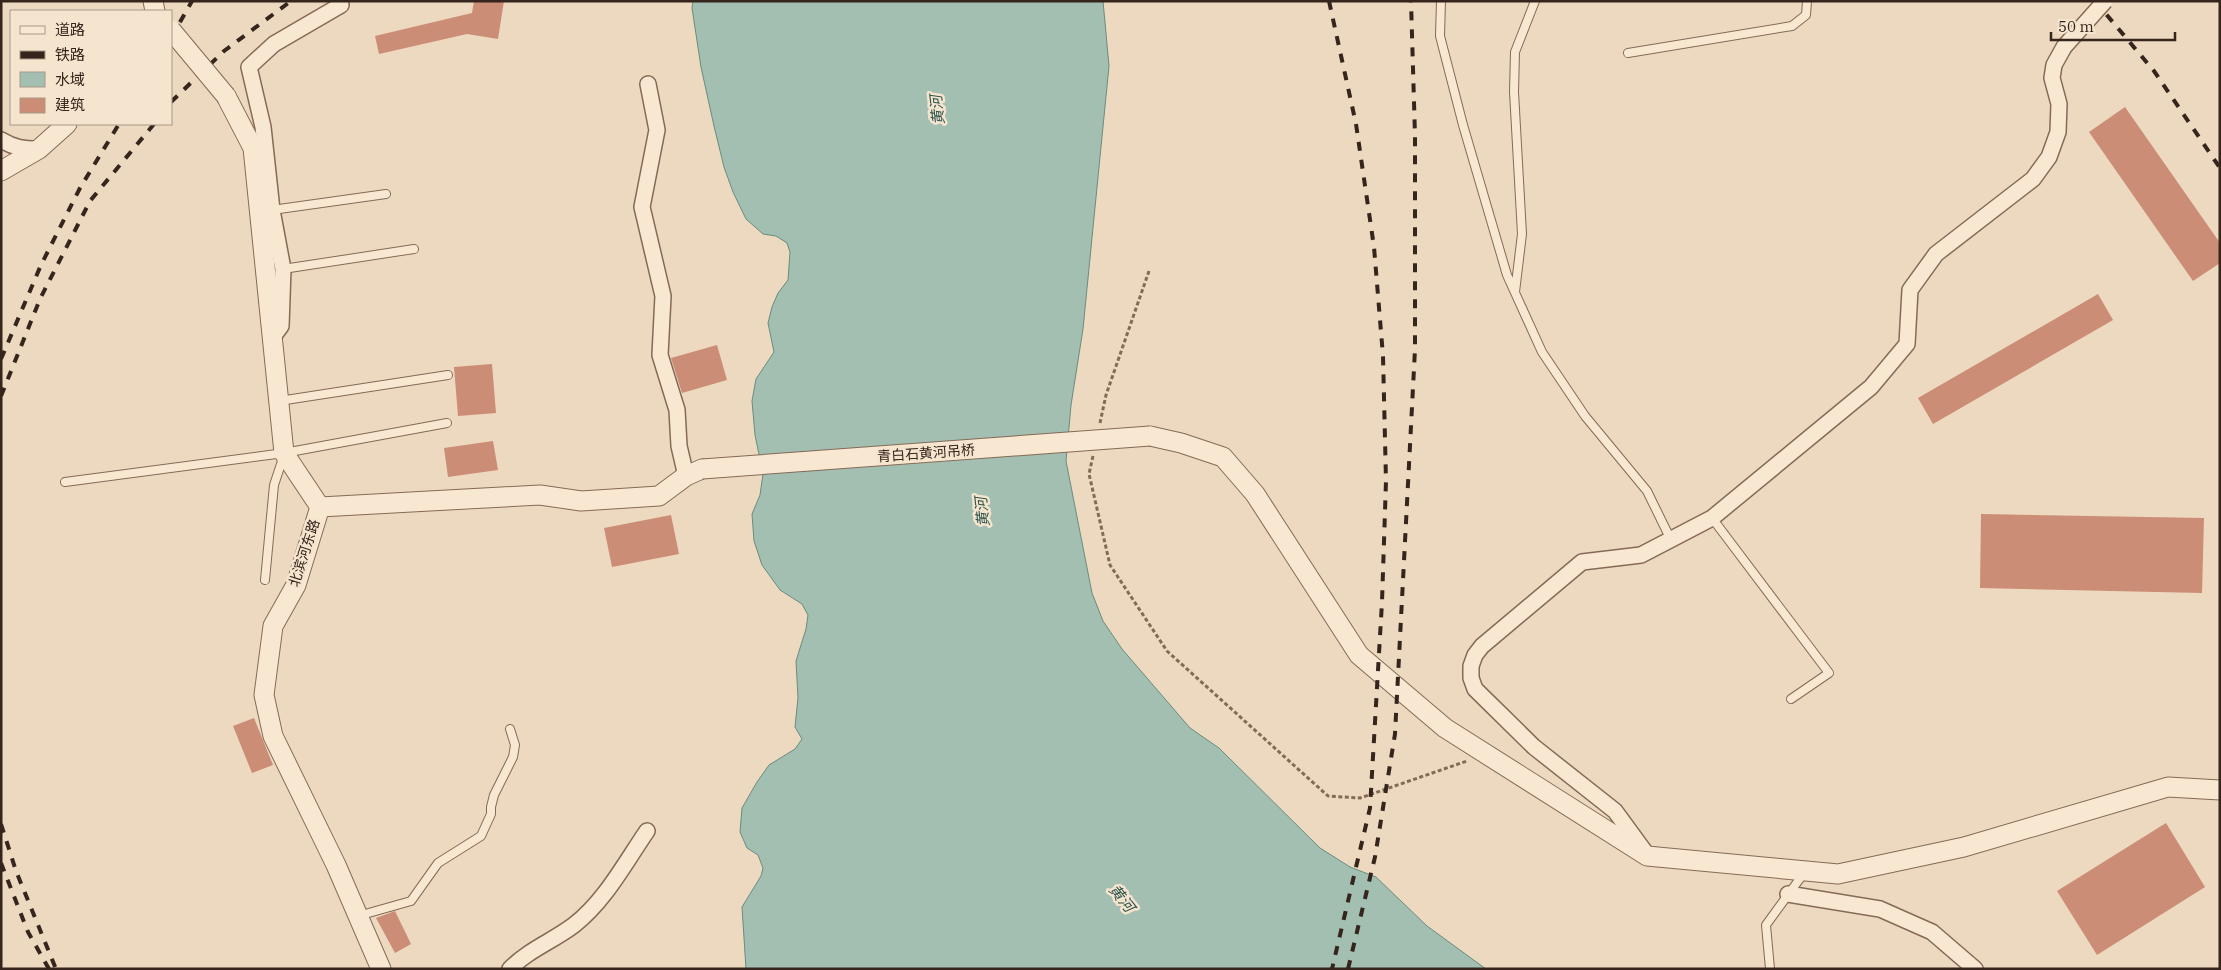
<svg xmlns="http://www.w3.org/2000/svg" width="2221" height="970" font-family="'IBM Plex Serif','Noto Sans SC',serif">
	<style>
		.water { fill: #a2bfb2; stroke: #698c7f }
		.building { fill: #cb8d75 }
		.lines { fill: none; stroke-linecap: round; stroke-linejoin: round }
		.service-casing { stroke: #856a57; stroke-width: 10 }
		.minor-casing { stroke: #856a57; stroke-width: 18 }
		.tertiary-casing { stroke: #856a57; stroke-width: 21 }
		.path { stroke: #856a57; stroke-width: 3; stroke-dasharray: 4 2.5; stroke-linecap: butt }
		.service { stroke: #f8e7d1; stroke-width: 8 }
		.minor { stroke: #f8e7d1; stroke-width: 15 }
		.tertiary { stroke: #f8e7d1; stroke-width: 19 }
		.rail { stroke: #35251c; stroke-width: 4; stroke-dasharray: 9 9; stroke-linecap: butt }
		.minor-bridge-casing { stroke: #856a57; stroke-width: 18; stroke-linecap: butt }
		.tertiary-bridge-casing { stroke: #856a57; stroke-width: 21; stroke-linecap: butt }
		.minor-bridge { stroke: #f8e7d1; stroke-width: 15 }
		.tertiary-bridge { stroke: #f8e7d1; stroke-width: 19 }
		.labels { text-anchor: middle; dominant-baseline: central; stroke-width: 5; stroke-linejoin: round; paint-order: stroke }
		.street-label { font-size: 14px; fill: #35251c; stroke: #f5e4ce }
		.water-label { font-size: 15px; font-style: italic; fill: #2b544c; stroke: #f5e4ce }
	</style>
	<rect width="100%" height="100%" fill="#edd9bf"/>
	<!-- water -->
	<path class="water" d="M693 1H1103L1109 66 1083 329 1071 405 1066 461 1092 593 1103 621 1122 649 1190 728 1219 748 1320 848 1350 867 1376 877 1427 926 1486 969H746L742 907 761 876 763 868 758 855 747 848 740 832 742 808 757 782 769 765 795 749 802 739 795 727 798 698 796 661 806 629 808 615 802 604 780 590 762 565 754 541 752 514 760 495 763 474 755 435 752 401 756 379 774 352 768 323 772 307 778 293 788 280 790 252 787 243 776 236 763 234 746 219 733 192 724 167 714 126 701 67 692 8Z"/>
	<!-- building -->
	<path class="building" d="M474 1H504L498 39 467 34 379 54 375 36 472 13Z
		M2125 107 2220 243V263L2193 281 2089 132Z
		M2098 294 2113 320 1933 424 1918 398Z
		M717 345 727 380 682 393 671 358Z
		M492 364 496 413 458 416 454 367Z
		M493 441 498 470 448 477 444 448Z
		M1981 514 2204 518 2202 593 1980 588Z
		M671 515 679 554 612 567 604 528Z
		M254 718 273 765 252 773 233 726Z
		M2166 823 2205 887 2097 955 2057 891Z
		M395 911 411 944 395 953 376 918Z"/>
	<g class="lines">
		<defs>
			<path id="service" d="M1441 1 1440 36 1463 125 1507 275 1542 352 1585 416 1647 491 1671 540
				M1628 53 1792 26 1806 15 1807 1
				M272 210 386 194
				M283 269 414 249
				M1515 292 1522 234 1514 92 1515 52 1535 1
				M279 401 448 375
				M65 482 284 453 447 423
				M1712 518 1829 673 1791 699
				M265 580 274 485 284 455
				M358 916 411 901 438 863 481 836 491 814V807L494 795 513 757 515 745 510 729
				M1770 969 1766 925 1804 873"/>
			<path id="minor" d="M648 84 657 130 642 207 663 296 660 355 677 410 679 446 686 476
				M1 140C14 148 24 149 39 149
				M272 338 281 326 283 269 272 210 263 127 249 67 274 44 341 5
				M1645 852 1615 811 1534 747 1475 689 1471 678V666L1475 655 1482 646 1582 562 1641 555 1712 518 1871 387 1907 344 1910 290 1936 254 2033 179 2049 157 2058 132 2059 104 2052 78 2054 65 2064 47
				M1788 894 1880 909 1932 932 1975 969
				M510 969C528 950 553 941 574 925 605 901 625 863 647 831"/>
			<path id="tertiary" d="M153 1 155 11
				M226 96 253 148 284 453 320 507 296 585 273 626 264 695 273 736 336 865 381 969
				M1 171 39 149 67 124
				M1150 436 1181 443 1223 457 1255 494 1359 655 1445 728 1647 856 1838 874 1964 847 2168 787 2220 790
				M320 507 540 495 581 501 659 496 686 476 702 469"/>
		</defs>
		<!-- service casing -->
		<use href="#service" class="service-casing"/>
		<!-- minor casing -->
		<use href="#minor" class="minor-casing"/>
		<!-- tertiary casing -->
		<use href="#tertiary" class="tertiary-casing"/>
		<!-- path -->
		<path class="path" d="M1100 423 1106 395 1149 271
			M1093 456 1089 474 1110 565 1167 651 1328 796 1360 798 1467 761"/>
		<!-- service -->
		<use href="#service" class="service"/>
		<!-- minor -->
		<use href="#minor" class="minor"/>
		<!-- tertiary -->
		<use href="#tertiary" class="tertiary"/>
		<!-- rail -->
		<path class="rail" d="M1329 1 1356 124 1374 247 1383 356 1386 481 1382 602 1370 808 1332 969
			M2095 1 2154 71 2220 168
			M171 38 192 1
			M171 102 224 51 291 1
			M1 359 41 265 80 188 119 124
			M1 396 40 299 90 201 154 124
			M1 824 16 871 56 969
			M1 863 28 932 49 969
			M1348 969 1375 857 1395 734 1415 349V136L1411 1"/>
		<defs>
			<path id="minor-bridge" d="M2064 47 2105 1"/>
			<path id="tertiary-bridge" d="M171 30 226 96
				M702 469 1150 436"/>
		</defs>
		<!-- minor-bridge casing -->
		<use href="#minor-bridge" class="minor-bridge-casing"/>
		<!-- tertiary-bridge casing -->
		<use href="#tertiary-bridge" class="tertiary-bridge-casing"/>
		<!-- minor-bridge -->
		<use href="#minor-bridge" class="minor-bridge"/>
		<!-- tertiary-bridge -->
		<use href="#tertiary-bridge" class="tertiary-bridge"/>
	</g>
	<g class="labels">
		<!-- street labels -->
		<g class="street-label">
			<text transform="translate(926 453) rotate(-4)">青白石黄河吊桥</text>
			<text transform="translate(304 553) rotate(-72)">北滨河东路</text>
		</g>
		<!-- water labels -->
		<g class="water-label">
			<text transform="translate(937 110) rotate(-96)">黄河</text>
			<text transform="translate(982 512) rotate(-96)">黄河</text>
			<text transform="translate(1122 898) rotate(51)">黄河</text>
		</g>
	</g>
	<!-- border -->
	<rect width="2221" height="970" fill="none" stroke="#35251c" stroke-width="5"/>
	<!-- legend -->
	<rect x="10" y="10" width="162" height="115" fill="#f5e4ce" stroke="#a89887"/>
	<rect x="20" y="26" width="25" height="8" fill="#f8e7d1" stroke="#a89887"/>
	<text x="55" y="35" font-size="15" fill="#35251c">道路</text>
	<rect x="20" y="51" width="25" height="8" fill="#35251c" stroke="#a89887"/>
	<text x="55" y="60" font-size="15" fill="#35251c">铁路</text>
	<rect x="20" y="72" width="25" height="15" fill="#a2bfb2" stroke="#a89887"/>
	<text x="55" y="85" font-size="15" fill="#35251c">水域</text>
	<rect x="20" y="98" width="25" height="15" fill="#cb8d75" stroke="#a89887"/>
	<text x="55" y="110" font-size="15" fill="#35251c">建筑</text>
	<!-- scale -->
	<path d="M2051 32v8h124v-8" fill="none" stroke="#35251c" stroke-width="2.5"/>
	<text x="2058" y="32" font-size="15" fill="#35251c" stroke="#f5e4ce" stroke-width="4" paint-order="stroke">50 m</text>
</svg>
